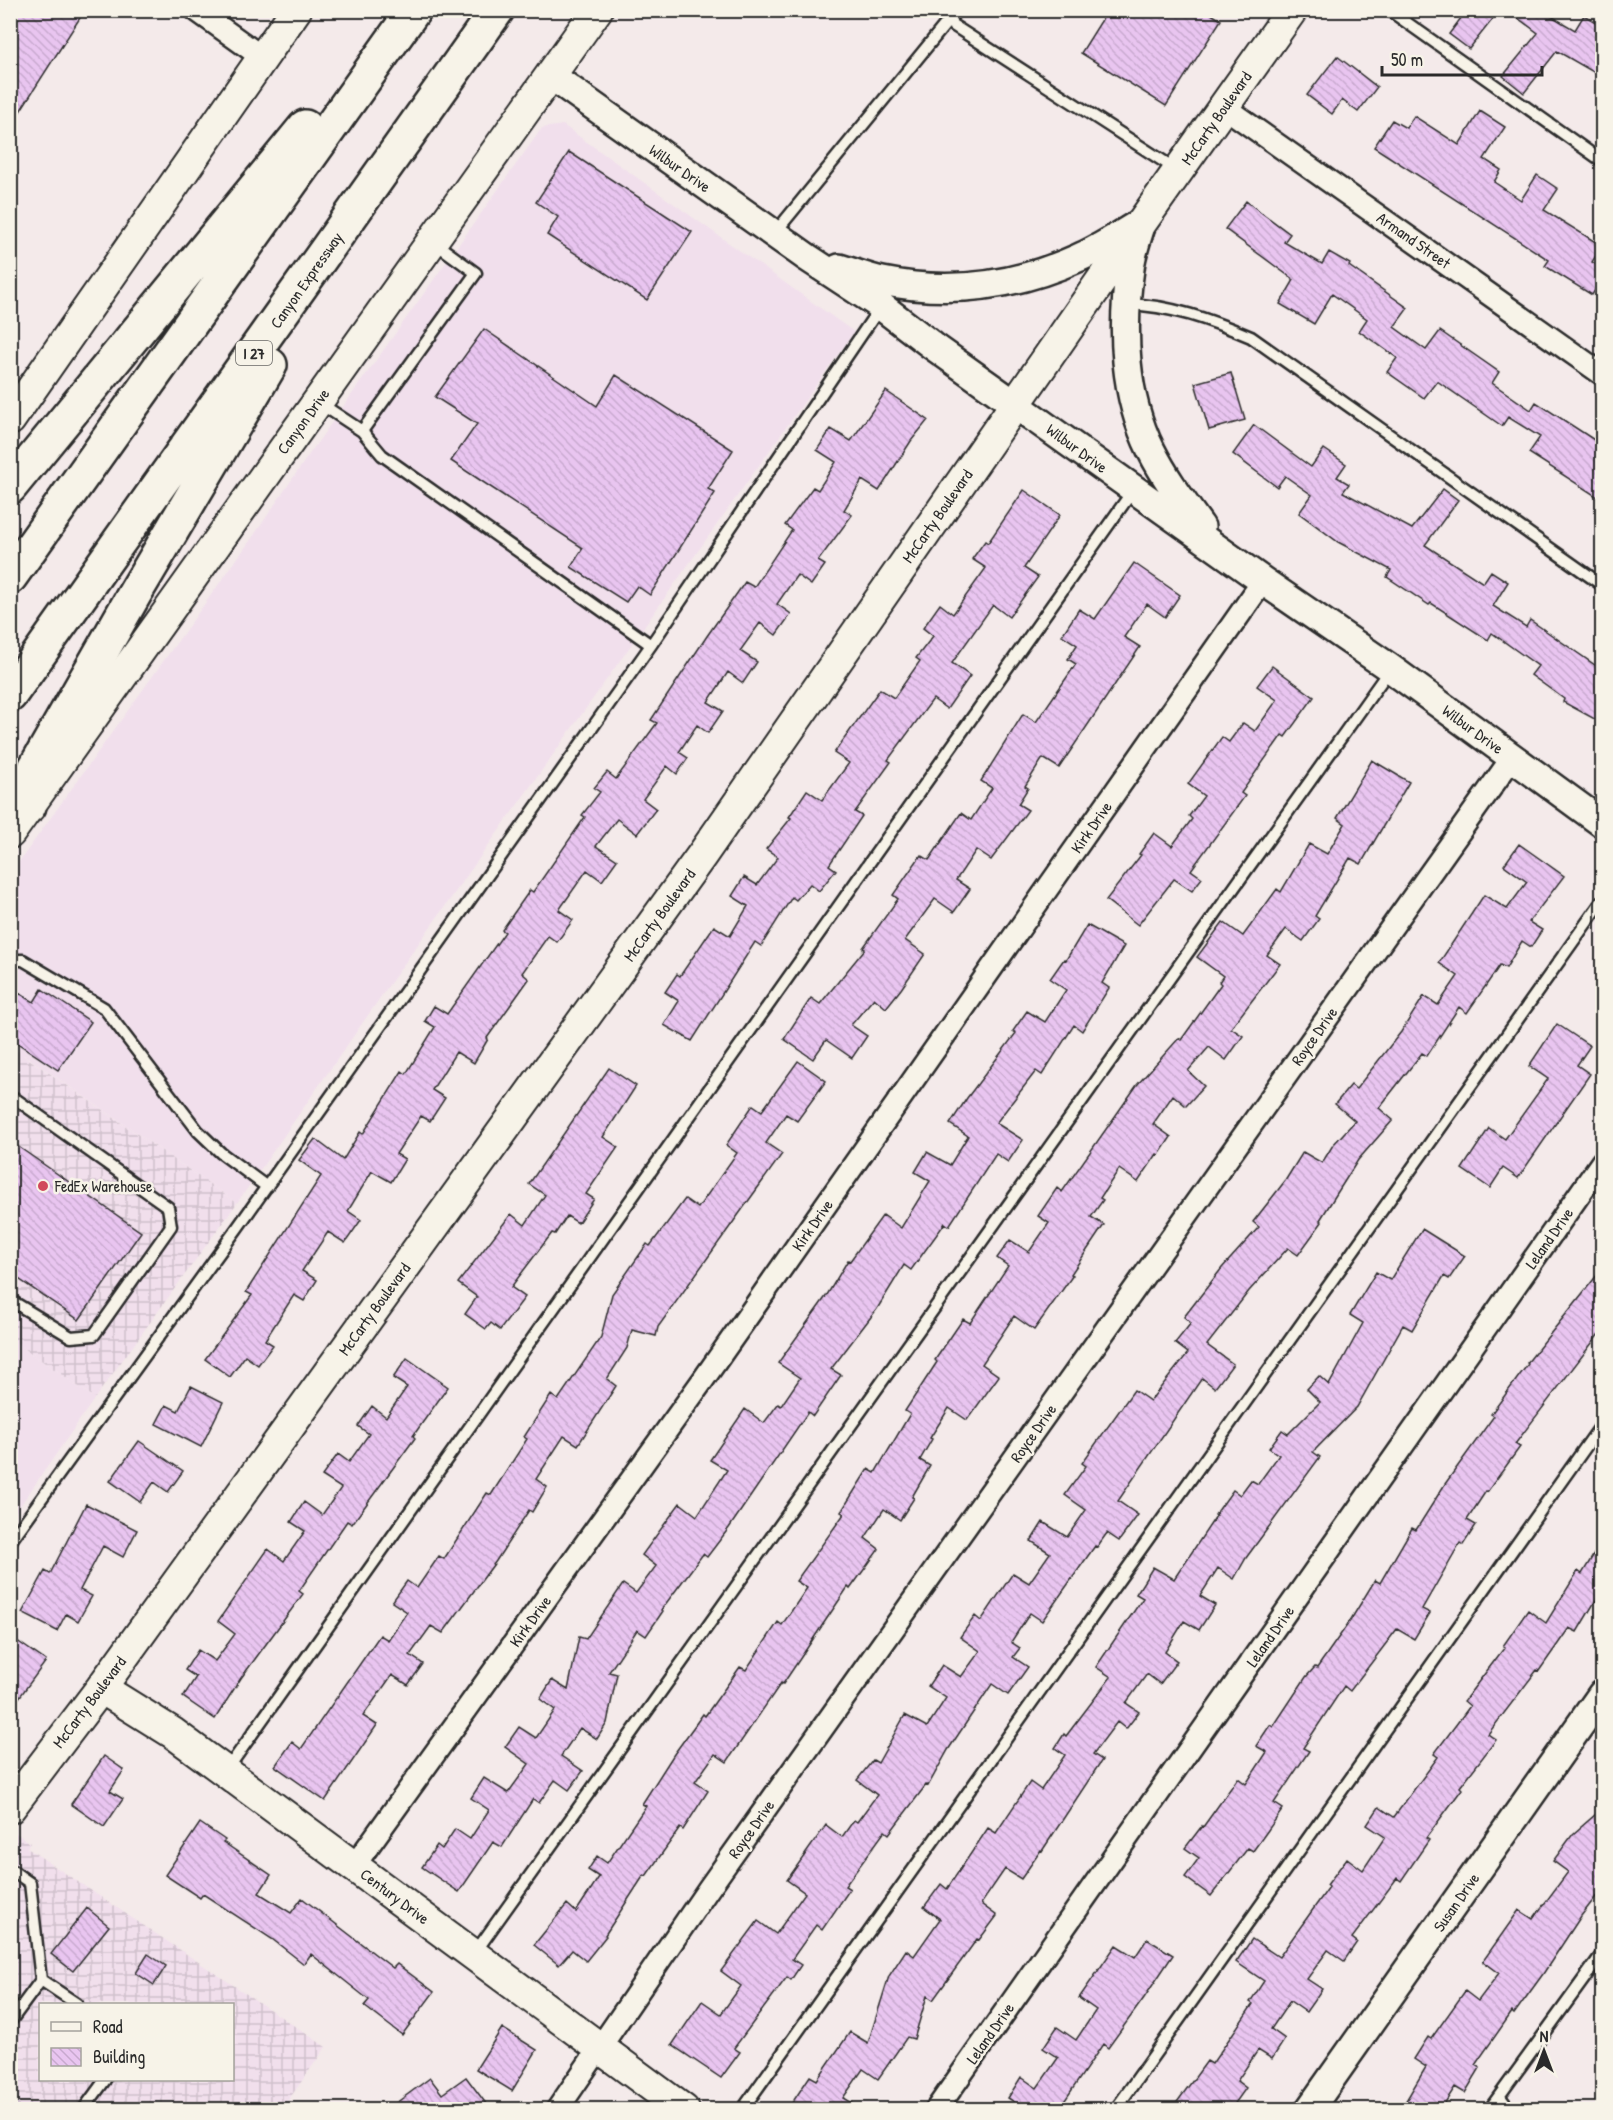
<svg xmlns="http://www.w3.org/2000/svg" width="1613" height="2120" font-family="'Patrick Hand',sans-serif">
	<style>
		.built { fill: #f1dfec }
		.industrial { fill: url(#industrial-grid); fill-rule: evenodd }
		.building { fill: url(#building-back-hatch); stroke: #2b2b2b; stroke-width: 1.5 }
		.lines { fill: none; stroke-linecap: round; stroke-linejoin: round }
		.service-casing { stroke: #2b2b2b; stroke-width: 15 }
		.minor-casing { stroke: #2b2b2b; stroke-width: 26 }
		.tertiary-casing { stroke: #2b2b2b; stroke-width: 32 }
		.secondary-casing { stroke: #2b2b2b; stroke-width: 34 }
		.motorway-casing { stroke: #2b2b2b; stroke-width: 38 }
		.service { stroke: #f7f3e8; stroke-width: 10 }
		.minor { stroke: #f7f3e8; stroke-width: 21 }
		.tertiary { stroke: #f7f3e8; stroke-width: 27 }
		.secondary { stroke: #f7f3e8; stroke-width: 30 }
		.motorway { stroke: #f7f3e8; stroke-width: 33 }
		.poi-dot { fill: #d1495b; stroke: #f7f3e8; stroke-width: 2 }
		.labels { text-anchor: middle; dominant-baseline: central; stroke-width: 5; stroke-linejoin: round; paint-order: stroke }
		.shield { fill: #f7f3e8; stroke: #686764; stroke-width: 1.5 }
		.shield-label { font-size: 15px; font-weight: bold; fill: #2b2b2b }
		.street-label { font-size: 16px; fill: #2b2b2b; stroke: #f7f3e8 }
		.poi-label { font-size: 16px; fill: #2b2b2b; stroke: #f7f3e8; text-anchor: start }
	</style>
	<defs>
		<pattern id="industrial-grid" width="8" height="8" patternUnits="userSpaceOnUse" patternTransform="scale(1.5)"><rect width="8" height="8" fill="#f1dfec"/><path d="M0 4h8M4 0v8" fill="none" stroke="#cfc0cb"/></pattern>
		<pattern id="building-back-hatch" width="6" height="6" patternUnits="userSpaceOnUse" patternTransform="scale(1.5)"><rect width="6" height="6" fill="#e9c5f0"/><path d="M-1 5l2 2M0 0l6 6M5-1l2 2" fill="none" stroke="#c8a9ce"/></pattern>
	</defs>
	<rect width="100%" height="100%" fill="#f4eaea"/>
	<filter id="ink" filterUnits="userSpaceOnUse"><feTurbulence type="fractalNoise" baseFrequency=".0167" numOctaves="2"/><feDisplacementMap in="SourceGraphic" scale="12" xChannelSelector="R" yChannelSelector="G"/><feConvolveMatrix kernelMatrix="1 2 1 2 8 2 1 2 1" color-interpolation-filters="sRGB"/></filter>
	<g filter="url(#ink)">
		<!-- built -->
		<path class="built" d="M563 125 854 332 389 985 237 1203 24 1055 11 1073V873L252 538 310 453 542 128Z
			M11 1339 95 1398 11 1519Z"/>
		<!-- industrial -->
		<path class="industrial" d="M10 1046 237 1203 95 1398 11 1339Z
			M10 1829 30 1843 27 1848 326 2047 282 2109H11ZM40 2004H232V2080H40Z"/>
		<!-- building -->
		<path class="building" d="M10 10H85L10 127Z
			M1108 10H1205L1221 20 1166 106 1081 53Z
			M1467 10H1500L1469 49 1449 34Z
			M1507 10H1541L1575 30 1584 15 1602 26V77L1557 51 1524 93 1503 76 1538 33Z
			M1337 56 1377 87 1358 112 1342 100 1332 114 1307 95Z
			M1480 111 1505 127 1484 159 1501 170 1494 182 1521 200 1537 175 1558 189 1544 210 1602 246 1592 262 1602 268V279L1592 295 1545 266 1549 260 1374 147 1392 120 1406 128 1414 116 1459 145Z
			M569 152 692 232 647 300 547 235 558 217 536 202Z
			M1246 201 1290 234 1284 242 1322 264 1329 252 1350 264 1349 266 1408 308 1394 327 1426 350 1440 331 1499 372 1492 383 1531 410 1536 402 1602 445V500L1529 453 1540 437 1508 417 1502 426 1437 381 1424 398 1387 372 1397 358 1359 331 1367 319 1332 294 1314 324 1280 304 1294 280 1225 229Z
			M484 329 597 406 616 375 733 450 708 489 715 493 650 595 637 586 626 602 571 567 583 548 451 461 477 424 435 397Z
			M1231 373 1245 420 1209 430 1195 383Z
			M886 391 928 420 911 441 879 491 862 480 844 510 852 515 818 561 825 565 811 585 797 575 777 604 791 614 776 635 760 623 740 651 757 662 743 683 728 672 708 702 723 711 708 733 697 725 679 752 688 758 677 774 667 766 643 799 656 809 637 834 617 819 596 846 617 860 602 881 587 870 559 910 573 920 557 942 548 936 522 973 529 979 487 1038 488 1039 474 1063 456 1052 432 1090 445 1098 430 1121 421 1116 396 1154 405 1159 391 1182 372 1171 348 1211 361 1220 345 1243 328 1232 302 1271 317 1280 304 1301 294 1295 265 1340 273 1345 258 1365 245 1356 230 1377 205 1359 252 1295 246 1292 321 1176 299 1160 315 1139 343 1160 360 1132 363 1134 402 1071 406 1074 435 1027 425 1021 434 1006 447 1014 505 932 502 930 530 890 533 892 585 817 582 815 600 792 594 788 607 772 616 779 657 723 651 720 707 636 745 582 754 587 792 530 785 525 813 487 818 490 836 462 817 450 831 429 851 441Z
			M1254 425 1311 467 1324 449 1346 464 1337 477 1349 484 1343 492 1412 529 1443 489 1458 500 1425 545 1483 583 1491 571 1508 582 1493 606 1526 627 1530 620 1602 670V723L1563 702 1564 699 1531 675 1538 666 1492 633 1488 640 1431 603 1429 605 1387 577 1391 570 1338 542 1299 513 1312 495 1285 476 1277 487 1233 454Z
			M1024 490 1060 515 1024 568 1038 577 1009 617 993 605 952 663 970 676 947 709 933 699 888 760 891 762 855 812 862 816 829 865 836 870 819 891 810 884 796 900 792 897 761 946 755 942 692 1041 664 1025 679 1001 665 992 677 974 680 976 714 926 730 936 748 906 732 896 744 877 757 885 778 857 766 849 791 818 789 817 807 790 822 800 849 763 834 753 880 689 894 698 920 661 916 658 933 636 923 628 940 604 953 614 986 568 972 559 985 541 988 543Z
			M1134 563 1180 595 1165 617 1147 604 1124 637 1140 647 1059 768 1043 758 1025 786 1028 788 1018 804 1028 810 991 860 976 850 956 880 970 889 954 912 935 899 905 940 925 954 901 989 886 1008 874 998 851 1025 867 1036 852 1058 826 1040 813 1059 784 1039 811 998 820 1004 865 949 863 948 898 899 893 895 921 855 929 860 961 813 971 820 992 788 981 781 1023 714 1036 722 1076 664 1068 659 1077 645 1062 635 1079 609 1095 619Z
			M1272 666 1314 697 1285 737 1282 735 1241 793 1245 796 1191 870 1202 878 1192 891 1174 879 1138 925 1106 900 1141 855 1139 854 1154 833 1172 846 1192 819 1189 816 1204 796 1188 784 1222 737 1229 742 1243 723 1255 731 1277 700 1257 686Z
			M1372 760 1409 782 1361 864 1350 858 1315 916 1319 919 1303 941 1286 929 1267 955 1280 964 1231 1028 1243 1036 1226 1060 1209 1047 1188 1071 1204 1086 1186 1106 1173 1095 1153 1124 1171 1137 1159 1155 1157 1154 1138 1182 1119 1169 1100 1198 1103 1200 1091 1217 1104 1225 1071 1274 1073 1275 1034 1330 1014 1316 982 1364 999 1376 967 1420 949 1408 930 1438 932 1439 920 1460 930 1466 912 1497 914 1498 900 1520 884 1509 865 1538 879 1549 850 1589 848 1587 783 1684 781 1683 727 1762 715 1754 695 1782 708 1791 683 1830 680 1828 646 1876 644 1875 605 1935 606 1936 586 1961 572 1950 559 1965 534 1945 567 1904 576 1912 599 1877 588 1870 597 1856 607 1863 646 1806 642 1804 674 1754 703 1714 705 1716 740 1667 746 1670 778 1622 782 1625 807 1588 796 1581 844 1514 841 1512 868 1469 875 1473 910 1414 905 1411 937 1362 935 1360 963 1319 970 1323 1008 1266 997 1258 1010 1240 1029 1252 1049 1223 1038 1216 1057 1188 1062 1192 1137 1085 1179 1038 1181 1040 1221 984 1219 982 1223 976 1197 957 1223 922 1243 936 1277 889 1281 892 1309 844 1327 854 1345 824 1337 818Z
			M1519 844 1564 876 1529 922 1542 930 1531 947 1522 941 1506 968 1500 965 1467 1013 1459 1007 1427 1056 1422 1053 1379 1108 1393 1120 1358 1160 1320 1220 1322 1222 1298 1255 1288 1248 1249 1291 1207 1345 1233 1364 1215 1388 1202 1378 1118 1501 1138 1515 1119 1541 1107 1533 1097 1547 1095 1546 1042 1621 1030 1613 1011 1642 1020 1648 1013 1657 1028 1667 1008 1695 992 1684 948 1750 928 1786 926 1785 889 1834 885 1831 845 1886 850 1889 822 1930 816 1925 792 1959 801 1965 791 1980 787 1977 734 2048 740 2052 721 2078 672 2045 702 2001 721 2014 741 1986 721 1971 758 1921 776 1934 805 1893 787 1880 826 1825 842 1837 854 1820 857 1822 877 1795 857 1780 873 1760 878 1763 905 1715 927 1727 946 1698 928 1686 942 1665 961 1677 980 1651 960 1637 975 1616 981 1621 1013 1573 1029 1583 1050 1553 1031 1541 1043 1522 1067 1537 1086 1510 1065 1495 1086 1466 1082 1463 1134 1390 1150 1401 1188 1353 1175 1343 1191 1323 1184 1317 1222 1268 1259 1227 1253 1222 1285 1181 1303 1152 1322 1163 1333 1145 1355 1121 1335 1104 1351 1085 1356 1089 1401 1032 1424 996 1438 1005 1458 976 1439 963 1484 895 1507 909 1527 882 1504 865Z
			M1087 925 1124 946 1102 983 1109 988 1082 1031 1074 1025 1042 1075 1036 1071 996 1123 1023 1140 1008 1162 996 1154 949 1226 945 1223 911 1270 904 1265 877 1309 831 1369 841 1375 813 1416 808 1412 729 1528 707 1557 703 1554 661 1610 663 1611 646 1636 637 1630 609 1672 617 1674 607 1723 597 1739 580 1728 561 1756 583 1771 569 1790 555 1780 539 1803 533 1799 502 1847 493 1842 459 1892 422 1867 437 1845 442 1849 455 1829 470 1839 489 1810 471 1798 484 1778 508 1793 529 1764 505 1747 519 1727 536 1738 555 1710 540 1699 552 1680 568 1690 579 1637 586 1639 623 1584 636 1593 656 1566 642 1555 680 1503 697 1516 727 1470 710 1460 745 1409 764 1423 778 1404 781 1406 800 1378 778 1363 827 1295 848 1260 850 1261 883 1215 901 1228 930 1181 915 1172 927 1152 950 1165 968 1136 950 1124 967 1098 1016 1033 1013 1031 1027 1011 1045 1022 1066 990 1050 979 1064 959 1066 960Z
			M42 989 91 1022 58 1070 10 1038V1005L19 993 34 1002Z
			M1557 1024 1590 1046 1577 1065 1590 1074 1518 1178 1503 1168 1490 1188 1462 1169 1489 1128 1505 1139 1548 1079 1529 1066Z
			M798 1061 826 1081 797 1121 786 1114 766 1143 782 1154 658 1327 656 1336 632 1330 627 1348 607 1379 616 1386 578 1445 564 1436 536 1479 547 1487 532 1512 529 1510 496 1561 443 1633 431 1626 410 1655 423 1664 408 1685 392 1675 363 1716 377 1725 325 1801 275 1766 292 1742 301 1749 380 1635 388 1640 407 1612 392 1602 407 1581 417 1588 439 1556 444 1559 487 1493 491 1495 527 1439 524 1437 551 1395 558 1400 601 1337 612 1294 647 1244 650 1246 685 1199 698 1208 737 1153 726 1145 753 1105 762 1111Z
			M609 1068 636 1086 603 1137 618 1147 586 1194 594 1199 578 1223 567 1216 555 1234 552 1233 511 1287 525 1297 500 1330 491 1323 486 1329 465 1314 477 1297 458 1283 511 1214 525 1225 545 1195 529 1184Z
			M10 1141 141 1232 79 1320 10 1273Z
			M1422 1229 1465 1256 1449 1279 1444 1276 1412 1330 1403 1325 1357 1407 1313 1452 1320 1457 1246 1558 1234 1579 1218 1568 1200 1596 1215 1605 1199 1630 1184 1621 1165 1652 1177 1661 1160 1684 1147 1674 1126 1703 1139 1712 1126 1729 1117 1722 1093 1754 1102 1760 1042 1851 1041 1850 1021 1879 1005 1869 981 1904 997 1916 979 1940 977 1939 933 2000 927 1996 914 2039 907 2037 878 2079 863 2069 843 2098 861 2109H788L810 2076 817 2080 850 2032 868 2043 889 1976 906 1950 914 1956 940 1919 924 1907 941 1884 947 1889 988 1828 996 1833 1030 1782 1041 1790 1065 1755 1055 1748 1064 1734 1066 1736 1111 1677 1096 1667 1143 1598 1136 1594 1153 1567 1174 1579 1216 1516 1215 1515 1233 1490 1240 1495 1251 1480 1258 1484 1279 1455 1269 1448 1282 1430 1288 1434 1320 1402 1307 1389 1319 1376 1329 1385 1363 1323 1350 1315 1376 1272 1390 1280Z
			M1602 1269V1330L1515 1444 1520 1447 1487 1492 1486 1491 1467 1520 1476 1525 1463 1545 1460 1543 1422 1609 1430 1613 1414 1639 1397 1629 1350 1691 1344 1686 1303 1748 1309 1751 1274 1803 1283 1809 1253 1851 1248 1848 1211 1896 1185 1877 1199 1858 1185 1848 1202 1826 1203 1827 1238 1778 1246 1784 1267 1752 1256 1746 1270 1725 1273 1727 1306 1677 1315 1667 1317 1668 1350 1621 1375 1580 1380 1583 1412 1528 1416 1530 1445 1484 1494 1416 1491 1414 1528 1364 1527 1363Z
			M407 1358 448 1387 413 1436 415 1438 352 1524 347 1521 299 1591 303 1594 241 1678 215 1719 183 1697 196 1677 185 1670 198 1650 215 1661 235 1634 218 1621 268 1549 284 1561 305 1531 291 1522 304 1502 322 1515 341 1488 322 1476 338 1454 349 1462 369 1434 358 1426 372 1406 386 1417 407 1387 393 1378Z
			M191 1386 223 1402 201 1447 156 1424 166 1405 178 1411Z
			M139 1441 183 1471 168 1492 154 1482 140 1502 110 1481Z
			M86 1504 137 1530 123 1557 103 1546 80 1590 92 1596 78 1621 66 1614 57 1631 22 1613 45 1571 50 1574Z
			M1602 1541V1590L1577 1632 1569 1628 1539 1671 1537 1670 1488 1734 1496 1740 1460 1787 1462 1789 1426 1838 1429 1840 1401 1881 1397 1878 1352 1938 1357 1942 1344 1961 1328 1950 1307 1979 1322 1989 1306 2012 1290 2001 1271 2029 1285 2039 1272 2059 1258 2050 1237 2081 1246 2088 1231 2109H1172L1207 2061 1212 2064 1253 2004 1250 2002 1264 1981 1236 1962 1252 1939 1279 1957 1329 1887 1327 1885 1347 1858 1363 1870 1385 1837 1367 1825 1379 1807 1394 1817 1438 1757 1434 1754 1470 1706 1464 1701 1505 1647 1503 1646 1528 1610 1546 1623 1578 1571 1582 1574Z
			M10 1636 46 1661 10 1710Z
			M104 1756 124 1770 110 1791 123 1799 104 1827 71 1804Z
			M1602 1809V1889L1581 1916 1543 1974 1514 2014 1512 2012 1475 2065 1480 2068 1465 2093 1455 2087 1441 2109H1401L1426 2067 1414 2059 1428 2037 1431 2039 1465 1991 1478 2001 1499 1973 1483 1961 1519 1910 1533 1919 1568 1872 1553 1861 1573 1834Z
			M200 1823 225 1840 223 1842 271 1875 259 1893 291 1913 302 1898 393 1968 397 1964 434 1992 402 2035 364 2006 369 2000 311 1954 304 1964 272 1939 203 1894 200 1898 165 1875Z
			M87 1908 109 1926 73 1971 51 1954Z
			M1147 1939 1173 1955 1144 1998 1108 2048 1103 2044 1059 2109H1025L1008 2098 1021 2077 1037 2088 1058 2058 1043 2048 1057 2027 1076 2040 1096 2010 1079 1998 1116 1945 1135 1957Z
			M148 1954 166 1966 154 1985 136 1973Z
			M502 2028 537 2050 512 2091 476 2069Z
			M466 2077 490 2109H388L430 2078 442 2094Z"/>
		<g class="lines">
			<defs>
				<path id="service" d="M1389 10 1602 161
					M948 22 1177 170
					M774 234 957 10
					M1126 304C1170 305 1211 320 1251 337L1602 585
					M318 402 362 431 476 273 435 243
					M362 431 382 455 651 645
					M10 960H23L104 1008 198 1131 221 1153 267 1187
					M10 1095 168 1207 171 1226 94 1335 71 1337 10 1300
					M10 1542 238 1227 651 645 881 306
					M226 1771 1134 489
					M10 1869 30 1883 41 1980 10 2022
					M474 1954 1390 669
					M41 1980 77 2004
					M1500 2097 1510 2110
					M83 2110 105 2080
					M742 2110 1602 901
					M1115 2110 1602 1424
					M1489 2110 1602 1954"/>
				<path id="minor" d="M196 10 263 58
					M1224 107 1602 374
					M354 1866 703 1380 1263 581
					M557 2110 709 1888 1512 758
					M936 2110 1602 1162"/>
				<path id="tertiary" d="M550 75 808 258 881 306 933 346 1263 581 1390 668 1602 823
					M1140 229C1136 242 1131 256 1130 269 1121 329 1124 396 1151 450 1165 478 1183 502 1201 527
					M839 268C853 272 868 278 882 281 950 295 1016 286 1078 258 1100 249 1121 234 1142 222
					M1309 2110 1602 1694"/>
				<path id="secondary" d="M10 420 296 10
					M10 833 597 10
					M101 1688 173 1733 684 2110
					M10 1808 101 1688 702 855 1142 222 1292 10"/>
				<path id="motorway" d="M10 487 305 127
					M10 577 414 10
					M10 695 497 10
					M29 806 35 768 135 593 270 365"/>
			</defs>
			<!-- service casing -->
			<use href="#service" class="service-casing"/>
			<!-- minor casing -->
			<use href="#minor" class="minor-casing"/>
			<!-- tertiary casing -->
			<use href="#tertiary" class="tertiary-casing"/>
			<!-- secondary casing -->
			<use href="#secondary" class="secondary-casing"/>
			<!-- motorway casing -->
			<use href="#motorway" class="motorway-casing"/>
			<!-- service -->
			<use href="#service" class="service"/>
			<!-- minor -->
			<use href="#minor" class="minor"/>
			<!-- tertiary -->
			<use href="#tertiary" class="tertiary"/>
			<!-- secondary -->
			<use href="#secondary" class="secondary"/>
			<!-- motorway -->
			<use href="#motorway" class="motorway"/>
		</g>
	</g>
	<!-- markers -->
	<circle class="poi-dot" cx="43" cy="1186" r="6"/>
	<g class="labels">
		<!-- shield labels -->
		<rect class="shield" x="236" y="341" width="36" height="24" rx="4.5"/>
		<g class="shield-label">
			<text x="254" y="353">I 27</text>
		</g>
		<!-- street labels -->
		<g class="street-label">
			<text transform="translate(1216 118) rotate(-55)">McCarty Boulevard</text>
			<text transform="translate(680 168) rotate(35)">Wilbur Drive</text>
			<text transform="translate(1414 240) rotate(35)">Armand Street</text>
			<text transform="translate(306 280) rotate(-55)">Canyon Expressway</text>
			<text transform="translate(303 421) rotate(-54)">Canyon Drive</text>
			<text transform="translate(1077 448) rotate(36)">Wilbur Drive</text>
			<text transform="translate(937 516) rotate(-55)">McCarty Boulevard</text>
			<text transform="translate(1473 729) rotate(36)">Wilbur Drive</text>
			<text transform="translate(1091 827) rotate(-55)">Kirk Drive</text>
			<text transform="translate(659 915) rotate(-54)">McCarty Boulevard</text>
			<text transform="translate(1314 1036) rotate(-55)">Royce Drive</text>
			<text transform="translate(812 1225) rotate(-55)">Kirk Drive</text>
			<text transform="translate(1549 1238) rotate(-55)">Leland Drive</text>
			<text transform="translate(374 1309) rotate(-54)">McCarty Boulevard</text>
			<text transform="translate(1033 1433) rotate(-55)">Royce Drive</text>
			<text transform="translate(530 1621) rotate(-54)">Kirk Drive</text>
			<text transform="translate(1270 1636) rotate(-55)">Leland Drive</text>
			<text transform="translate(89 1702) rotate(-53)">McCarty Boulevard</text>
			<text transform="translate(751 1829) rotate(-55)">Royce Drive</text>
			<text transform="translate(395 1896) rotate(37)">Century Drive</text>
			<text transform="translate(1456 1902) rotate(-55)">Susan Drive</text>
			<text transform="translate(990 2033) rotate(-55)">Leland Drive</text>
		</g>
		<!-- poi labels -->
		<g class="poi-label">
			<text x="55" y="1186">FedEx Warehouse</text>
		</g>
	</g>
	<!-- margin -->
	<rect width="1613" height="2120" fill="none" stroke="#f7f3e8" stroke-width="36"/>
	<rect x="18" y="18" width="1577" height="2084" fill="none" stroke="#2b2b2b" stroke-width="2" filter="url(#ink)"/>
	<!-- legend -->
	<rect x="39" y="2003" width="195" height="78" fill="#f7f3e8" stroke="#a5a39c" stroke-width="1.5"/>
	<rect x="51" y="2022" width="30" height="9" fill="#f7f3e8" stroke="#a5a39c" stroke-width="1.5"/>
	<text x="93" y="2033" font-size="18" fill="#2b2b2b">Road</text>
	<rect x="51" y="2048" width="30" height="18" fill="url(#building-back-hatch)" stroke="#a5a39c" stroke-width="1.5"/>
	<text x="93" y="2063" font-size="18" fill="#2b2b2b">Building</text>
	<!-- north arrow -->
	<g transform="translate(1544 2051)" stroke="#f7f3e8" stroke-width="4.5" paint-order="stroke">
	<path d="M0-4.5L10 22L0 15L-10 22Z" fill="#2b2b2b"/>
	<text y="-9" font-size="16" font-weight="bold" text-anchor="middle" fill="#2b2b2b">N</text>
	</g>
	<!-- scale -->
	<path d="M1382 66v9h160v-9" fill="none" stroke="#2b2b2b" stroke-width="3"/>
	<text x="1391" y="66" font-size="18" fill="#2b2b2b" stroke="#f7f3e8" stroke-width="4.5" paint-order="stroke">50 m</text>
</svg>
